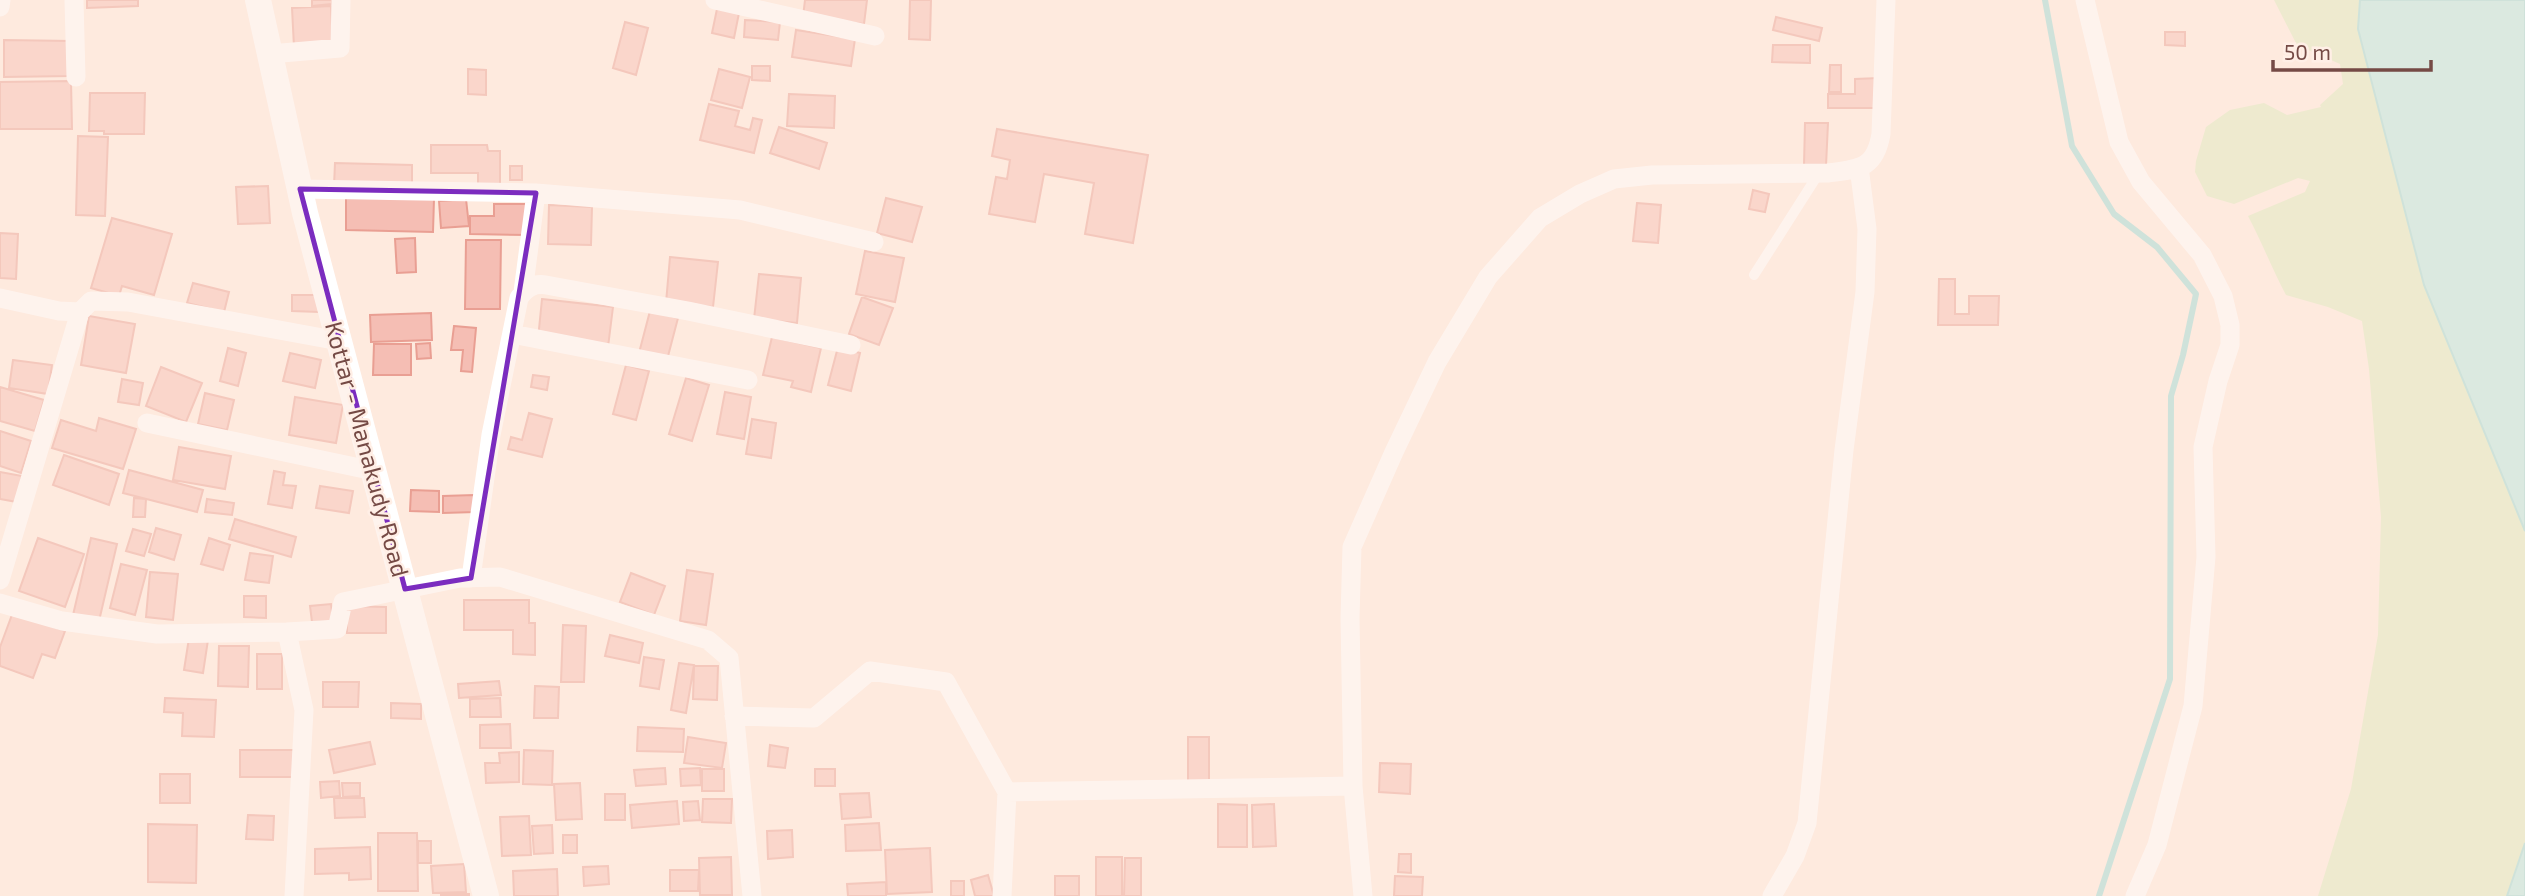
<svg xmlns="http://www.w3.org/2000/svg" width="2525" height="896" font-family="'Exo 2',sans-serif">
	<style>
		.green { fill: #dbecbc }
		.water { fill: #b2e8e3; stroke: #97dad5; stroke-width: 2 }
		.lines { fill: none; stroke-linecap: round; stroke-linejoin: round }
		.stream { stroke: #97dad5; stroke-width: 6 }
		.building { fill: #f5beb4; stroke: #e99f93; stroke-width: 2 }
		.lane { stroke: #fff; stroke-width: 10 }
		.street { stroke: #fff; stroke-width: 19 }
		.secondary { stroke: #fff; stroke-width: 26 }
		.marked { fill: none; stroke: #7b2cbf; stroke-width: 5; stroke-linejoin: round }
		.labels { text-anchor: middle; dominant-baseline: central; stroke-width: 5; stroke-linejoin: round; paint-order: stroke }
		.street-label { font-size: 24px; fill: #754a45; stroke: #ffefe6 }
	</style>
	<rect width="100%" height="100%" fill="#feeade"/>
	<!-- green -->
	<path class="green" d="M2274 0H2525V896H2318L2351 789 2378 635 2381 517 2369 369 2362 321 2328 307 2286 295C2272 269 2262 242 2248 216L2305 192 2310 181 2298 178 2234 204 2207 196 2195 172 2196 161 2206 127 2230 110 2264 103 2287 115 2321 107 2320 105 2343 84 2340 64 2297 45Z"/>
	<!-- water -->
	<path class="water" d="M2360 0H2525V531L2424 285 2358 29Z
		M2525 843V896H2507Z"/>
	<g class="lines">
		<!-- stream -->
		<path class="stream" d="M2045 0 2072 146 2114 214 2157 247 2196 294 2183 355 2171 396 2170 679 2099 896"/>
	</g>
	<!-- building -->
	<path class="building" d="M87 0H138V6L87 8Z
		M312 0H332V4L312 6Z
		M805 0H867L864 24 803 17Z
		M910 0H931L930 40 909 39Z
		M331 6 333 45 294 47 292 8Z
		M717 9 739 13 734 38 712 33Z
		M1776 17 1822 28 1819 41 1773 30Z
		M745 20 780 22 778 40 744 37Z
		M625 22 648 28 636 75 613 68Z
		M796 30 855 39 851 66 792 57Z
		M2165 32H2185V46L2165 45Z
		M4 40 71 41V76L4 77Z
		M1773 45H1810V63L1772 62Z
		M1830 65H1841V92H1829Z
		M752 66H770V81L752 80Z
		M468 69 486 70V95L468 94Z
		M719 69 750 77 742 108 711 100Z
		M1879 78V108H1828V94H1855V79Z
		M71 81 72 129H0V82Z
		M90 93H145L144 134H104V131H89Z
		M789 94 835 96 834 128 787 126Z
		M709 104 739 111 735 126 750 130 753 118 762 120 754 153 700 140Z
		M1805 123H1828L1826 166 1804 165Z
		M779 127 827 143 819 169 770 153Z
		M997 129 1148 155 1133 243 1085 234 1094 183 1044 174 1035 222 989 214 996 177 1007 179 1010 160 992 156Z
		M78 136 108 137 105 216 76 215Z
		M431 145H487L488 151H500V184H478V173H431Z
		M335 163 412 165V188L334 186Z
		M510 166H522V180H510Z
		M268 186 270 223 238 224 236 187Z
		M1753 190 1769 194 1765 212 1749 209Z
		M346 198 434 199 433 232 346 230Z
		M886 198 922 207 912 242 877 233Z
		M466 199 469 226 441 228 439 201Z
		M1637 203 1661 205 1658 243 1633 241Z
		M494 204H528L527 235 470 234V216H494Z
		M549 205 592 207 591 245 548 244Z
		M112 218 172 234 154 295 122 286 119 296 91 288Z
		M0 233 18 234 16 279 0 278Z
		M415 238 416 272 397 273 395 239Z
		M466 240H501L500 309H465Z
		M865 251 904 258 895 302 856 294Z
		M670 257 718 262 713 307 666 303Z
		M759 274 801 278 797 323 754 319Z
		M1939 279H1955V314H1969V296H1999L1998 325H1938Z
		M193 283 229 292 224 312 187 303Z
		M292 295H319V312L292 311Z
		M862 297 893 308 879 345 849 334Z
		M542 299 613 307 608 347 538 339Z
		M650 311 678 318 667 360 639 353Z
		M431 313 432 340 371 342 370 315Z
		M89 316 135 324 126 373 81 365Z
		M454 326 476 328 472 372 461 371 463 350H451Z
		M772 337 821 348 811 392 791 387 793 381 763 375Z
		M430 343 431 358 417 359 416 344Z
		M374 344H411V375H373Z
		M838 347 860 353 851 391 828 385Z
		M228 348 246 353 238 386 220 381Z
		M290 353 321 360 315 388 283 381Z
		M13 360 52 365 48 394 9 388Z
		M626 365 649 371 636 420 613 414Z
		M161 367 202 383 186 422 146 406Z
		M533 375 549 377 547 390 531 387Z
		M686 378 709 385 692 441 669 434Z
		M122 379 143 383 139 405 118 402Z
		M0 387 44 400 35 431 0 421Z
		M725 392 751 397 744 439 717 434Z
		M205 393 234 400 227 430 198 424Z
		M295 397 343 405 336 443 289 435Z
		M529 413 552 419 542 457 508 449 511 437 522 440Z
		M99 418 136 429 123 469 52 448 61 420 96 431Z
		M752 419 776 423 771 458 746 454Z
		M0 431 31 441 21 473 0 466Z
		M179 447 231 456 225 489 173 480Z
		M64 455 119 474 109 505 53 485Z
		M129 470 203 490 197 512 123 493Z
		M274 471 285 473 283 485 296 486 292 508 268 504Z
		M0 472 22 476 17 502 0 499Z
		M320 486 353 491 349 513 316 508Z
		M411 490 439 491V512L410 511Z
		M474 495 475 512 443 513V496Z
		M134 498 146 499 145 517H133Z
		M207 499 234 503 232 515 205 512Z
		M235 519 296 537 291 557 229 539Z
		M156 528 181 535 174 560 149 552Z
		M133 529 151 534 144 556 126 551Z
		M38 538 84 554 65 607 19 591Z
		M91 538 117 544 99 621 73 615Z
		M209 538 230 545 223 570 201 564Z
		M250 553 273 556 269 583 245 580Z
		M121 564 147 570 135 615 110 608Z
		M687 570 713 574 706 625 680 621Z
		M150 572 178 574 173 620 146 617Z
		M631 573 665 586 654 615 620 602Z
		M244 596H266V618L244 617Z
		M464 600H529V623H535V655L513 654V630H464Z
		M331 604 333 621 312 622 310 606Z
		M347 606 386 607V633H347Z
		M13 612 65 631 55 658 42 654 33 678 0 666V647Z
		M563 625 586 626 584 682H561Z
		M610 635 643 643 639 663 605 656Z
		M189 638 208 640 203 673 184 670Z
		M219 646H249L248 687 218 686Z
		M257 654H282V689H257Z
		M644 657 664 660 659 689 640 686Z
		M679 663 694 665 686 713 671 710Z
		M694 666H718L717 700 693 699Z
		M499 681 501 695 459 698 458 684Z
		M323 682H359L358 707H323Z
		M535 686 559 687 558 718H534Z
		M165 698 216 700 214 737 182 736 183 713 164 712Z
		M500 698 501 717H470V699Z
		M391 703 421 704V719L391 718Z
		M510 724 511 748H480V725Z
		M638 727 684 729 683 752 637 751Z
		M688 737 726 743 722 768 684 763Z
		M1188 737H1209V788H1188Z
		M370 742 375 764 334 773 329 750Z
		M770 745 788 748 785 768 768 766Z
		M240 750H295V777H240Z
		M524 750 553 751 552 785 523 784Z
		M519 752V782L486 783 485 763H500L499 753Z
		M1380 763 1411 764 1410 794 1379 792Z
		M665 768 666 784 636 786 634 770Z
		M700 768 701 785 681 786 680 769Z
		M702 769H724V791H702Z
		M815 769H835V786H815Z
		M160 774H190V803H160Z
		M339 781 340 796 321 798 320 782Z
		M342 783H360V796L343 797Z
		M580 783 582 819 556 820 554 784Z
		M869 793 871 817 842 819 840 794Z
		M605 794H625V820H605Z
		M334 798H364L365 817 335 818Z
		M703 799H732L731 823 702 822Z
		M677 801 679 824 632 828 630 805Z
		M698 801 700 820 684 821 683 802Z
		M1218 804 1247 805V847H1218Z
		M1274 804 1276 846 1253 847 1252 805Z
		M248 815 274 816 273 840 246 839Z
		M529 816 531 855 502 856 500 817Z
		M879 823 881 850 846 851 845 825Z
		M148 824 197 825 196 883 148 882Z
		M552 825 553 853 534 854 532 826Z
		M792 830 793 857 768 859 767 831Z
		M378 833H417L418 891H378Z
		M563 835H577V853H563Z
		M418 841H431V863H418Z
		M370 847 371 879 349 880V873L315 874V849Z
		M930 848 932 892 887 894 885 850Z
		M1399 854H1411V873L1398 872Z
		M731 857 732 895H700L699 858Z
		M1096 857H1122V896H1096Z
		M1125 858H1141V896H1124Z
		M464 864 466 892 433 893 431 866Z
		M608 866 609 884 584 886 583 867Z
		M557 869 558 896H514L513 871Z
		M670 870H699L698 891H670Z
		M988 875 994 896H975L971 880Z
		M1055 876H1079V896H1055Z
		M1395 876 1423 877 1422 896H1394Z
		M951 881H964V896H951Z
		M886 882V896H848L847 884Z
		M441 894H469V896H441Z"/>
	<g class="lines">
		<!-- lane -->
		<path class="lane" d="M1754 275 1819 173"/>
		<!-- street -->
		<path class="street" d="M74 0 76 77
			M715 0 875 36
			M2085 0 2119 142 2141 182 2202 255 2223 296 2230 325V345L2218 381 2203 447 2206 557 2193 706 2157 845 2135 896
			M0 7 1 0
			M270 54 340 48 341 0
			M300 189 536 193 740 210 874 242
			M523 292 536 193
			M0 298 59 311 80 312 91 301 128 302 339 341
			M512 334 748 380
			M147 423 374 471
			M471 578 491 435 519 298C526 288 534 283 546 285L688 311 851 345
			M0 580 80 312
			M0 603 62 621 157 634 287 632 304 710 294 896
			M287 632 337 629 343 602 460 578 500 577 708 640 729 658 752 896
			M734 716 814 718 870 671 946 682 1007 792 1002 896
			M1007 792 1353 786
			M1363 896 1353 786 1350 618 1352 547 1394 452 1437 362 1488 277 1540 218 1580 194 1614 179 1652 175 1828 173C1859 169 1875 169 1881 134L1886 0
			M1772 896 1795 856 1807 823 1844 450 1865 292 1867 229 1859 167"/>
		<!-- secondary -->
		<path class="secondary" d="M258 0 305 213 486 896"/>
	</g>
	<!-- marked area -->
	<path d="M0 0H2525V896H0ZM300 189 536 193 471 578 405 589Z" fill="#feeade" fill-opacity=".55" fill-rule="evenodd"/>
	<path class="marked" d="M300 189 536 193 471 578 405 589Z"/>
	<g class="labels">
		<!-- street labels -->
		<g class="street-label">
			<text transform="translate(368 449) rotate(75)">Kottar - Manakudy Road</text>
		</g>
	</g>
	<!-- scale -->
	<path d="M2273 60v10h158v-10" fill="none" stroke="#754a45" stroke-width="3.5"/>
	<text x="2284" y="60" font-size="21" fill="#754a45" stroke="#ffefe6" stroke-width="5" paint-order="stroke">50 m</text>
</svg>
